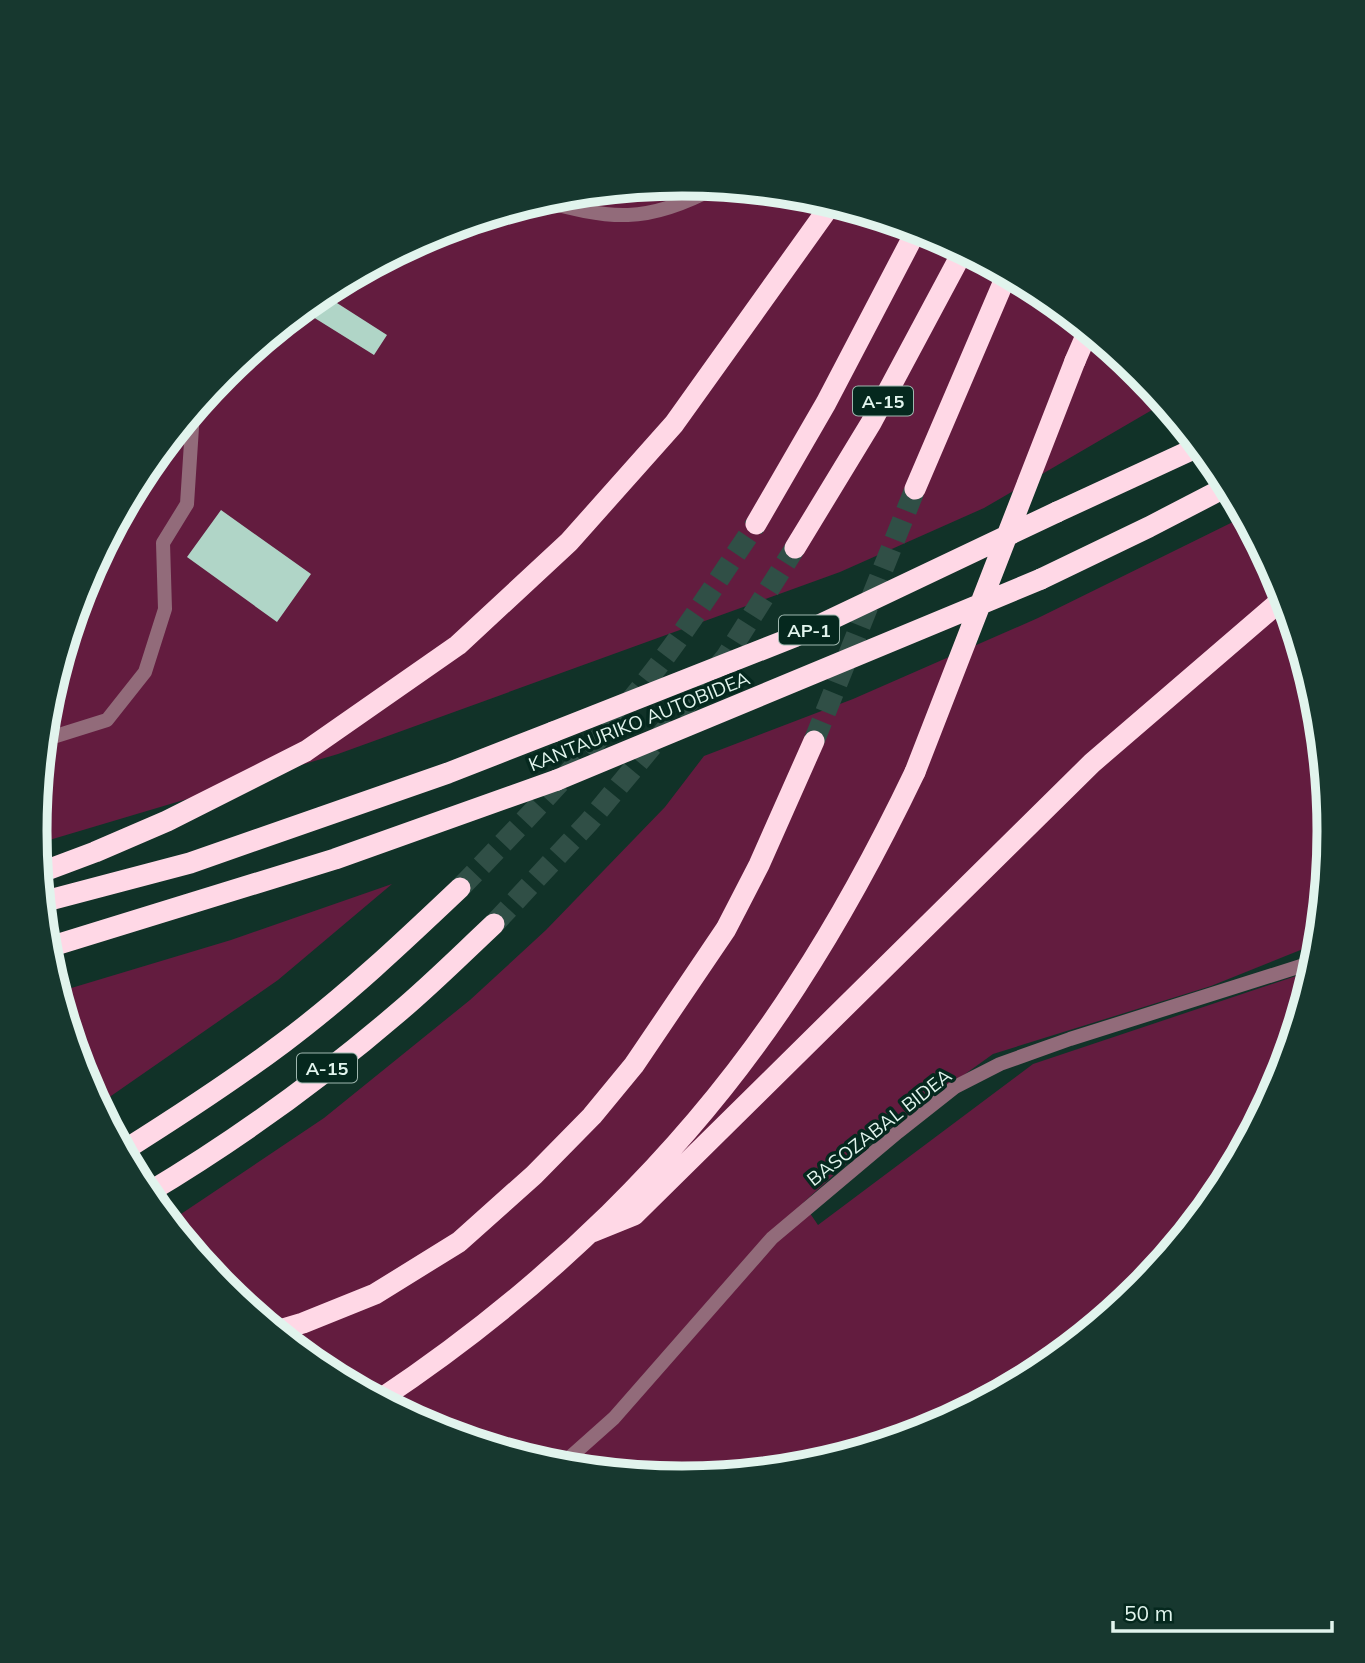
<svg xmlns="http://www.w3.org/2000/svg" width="1365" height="1663" font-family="Mulish,sans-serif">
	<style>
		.green { fill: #631c3f }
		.building { fill: #b0d5c7 }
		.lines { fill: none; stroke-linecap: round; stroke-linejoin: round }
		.motorway-tunnel { stroke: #304f46; stroke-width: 21; stroke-dasharray: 21 10; stroke-linecap: butt }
		.service { stroke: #926b7a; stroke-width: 14 }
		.minor { stroke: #926b7a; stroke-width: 14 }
		.motorway { stroke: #ffd8e6; stroke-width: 21 }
		.motorway-bridge { stroke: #ffd8e6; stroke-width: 21 }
		.labels { text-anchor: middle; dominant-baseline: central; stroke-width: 7; stroke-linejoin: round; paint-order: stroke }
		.shield { fill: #05281e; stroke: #9fb7af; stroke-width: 2 }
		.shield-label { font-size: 18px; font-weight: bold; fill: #e1f4ed }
		.street-label { font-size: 19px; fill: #e1f4ed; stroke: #05281e }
		.rim { fill: none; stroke: #e1f4ed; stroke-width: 9 }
	</style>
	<rect width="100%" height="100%" fill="#113228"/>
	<!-- green -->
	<path class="green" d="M683 184 809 197 931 233 1043 293 1141 374 1164 403 984 508 840 572 338 754 36 844 35 831 48 705 84 583 144 471 225 373 323 293 435 233 557 196Z
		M1245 516 1281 584 1318 706 1330 831 1320 934 1308 947 1211 986 993 1054 869 1143 803 1203 818 1225 1033 1064 1314 970 1281 1080 1221 1192 1140 1290 1042 1370 930 1430 808 1467 682 1479 556 1466 434 1430 322 1370 224 1289 169 1222 324 1118 470 1000 546 930 665 807 704 756 853 699 1038 618Z
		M392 884 278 980 98 1105 84 1079 58 992 231 940Z"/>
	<!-- building -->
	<path class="building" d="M326 296 387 335 374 355 313 317Z
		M221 510 311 574 277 622 187 557Z"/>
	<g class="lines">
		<!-- motorway-tunnel -->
		<path class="motorway-tunnel" d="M814 741 915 489
			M460 888C536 809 614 728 678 639 705 601 730 562 756 524
			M494 924 589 822 726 657 795 548"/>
		<!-- service -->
		<path class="service" d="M44 736H56L107 720 145 672 165 609 163 543 187 504 193 412"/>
		<!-- minor -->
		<path class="minor" d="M542 201C569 208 600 216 628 215 658 214 690 201 716 187
			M553 1466 568 1459 614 1418 772 1238 898 1132 955 1087 1000 1064 1070 1039 1301 966 1318 956"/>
		<!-- motorway -->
		<path class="motorway" d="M1075 361 1088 331
			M915 489 1007 274
			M1057 512 1200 446
			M756 524 826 403 917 229
			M795 548 871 423 963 251
			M1041 579 1149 527 1228 486
			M39 873 95 852 167 821 306 751 458 645 569 542 674 424 832 203
			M42 902 190 863 448 773 553 732
			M46 948 335 859 557 780
			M123 1151C177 1117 231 1082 283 1043 346 996 403 942 460 888
			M146 1194C235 1141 322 1078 400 1011 433 983 463 953 494 924
			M592 1232 634 1215 1092 763 1285 597
			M276 1331 303 1323 375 1294 459 1242 534 1175 592 1116 634 1065 726 929 759 865 814 741
			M379 1400C543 1291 690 1151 797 985 842 916 880 845 915 772"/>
		<!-- motorway-bridge -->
		<path class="motorway-bridge" d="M553 732 794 637 1057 512
			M915 772 1075 361
			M557 780 1041 579"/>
	</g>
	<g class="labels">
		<!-- shield labels -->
		<g class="shield">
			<rect x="853" y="386.5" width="60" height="29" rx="5"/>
			<rect x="779" y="615.5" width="60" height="29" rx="5"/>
			<rect x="297" y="1053.5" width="60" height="29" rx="5"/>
		</g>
		<g class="shield-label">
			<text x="883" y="401">A-15</text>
			<text x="809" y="630">AP-1</text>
			<text x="327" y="1068">A-15</text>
		</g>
		<!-- street labels -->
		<g class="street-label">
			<text transform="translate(639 721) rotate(-22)">KANTAURIKO AUTOBIDEA</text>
			<text transform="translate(879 1127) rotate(-38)">BASOZABAL BIDEA</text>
		</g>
	</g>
	<!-- crop -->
	<path d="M0 0H1365V1663H0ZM47 831a635 635 0 1 1 1270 0a635 635 0 1 1-1270 0Z" fill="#17382f" fill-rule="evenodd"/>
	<path class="rim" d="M47 831a635 635 0 1 1 1270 0a635 635 0 1 1-1270 0Z"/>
	<!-- scale -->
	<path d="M1113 1621v10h219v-10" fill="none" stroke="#e1f4ed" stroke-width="3.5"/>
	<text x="1124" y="1621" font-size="21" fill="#e1f4ed" stroke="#05281e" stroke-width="5" paint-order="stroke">50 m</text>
</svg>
